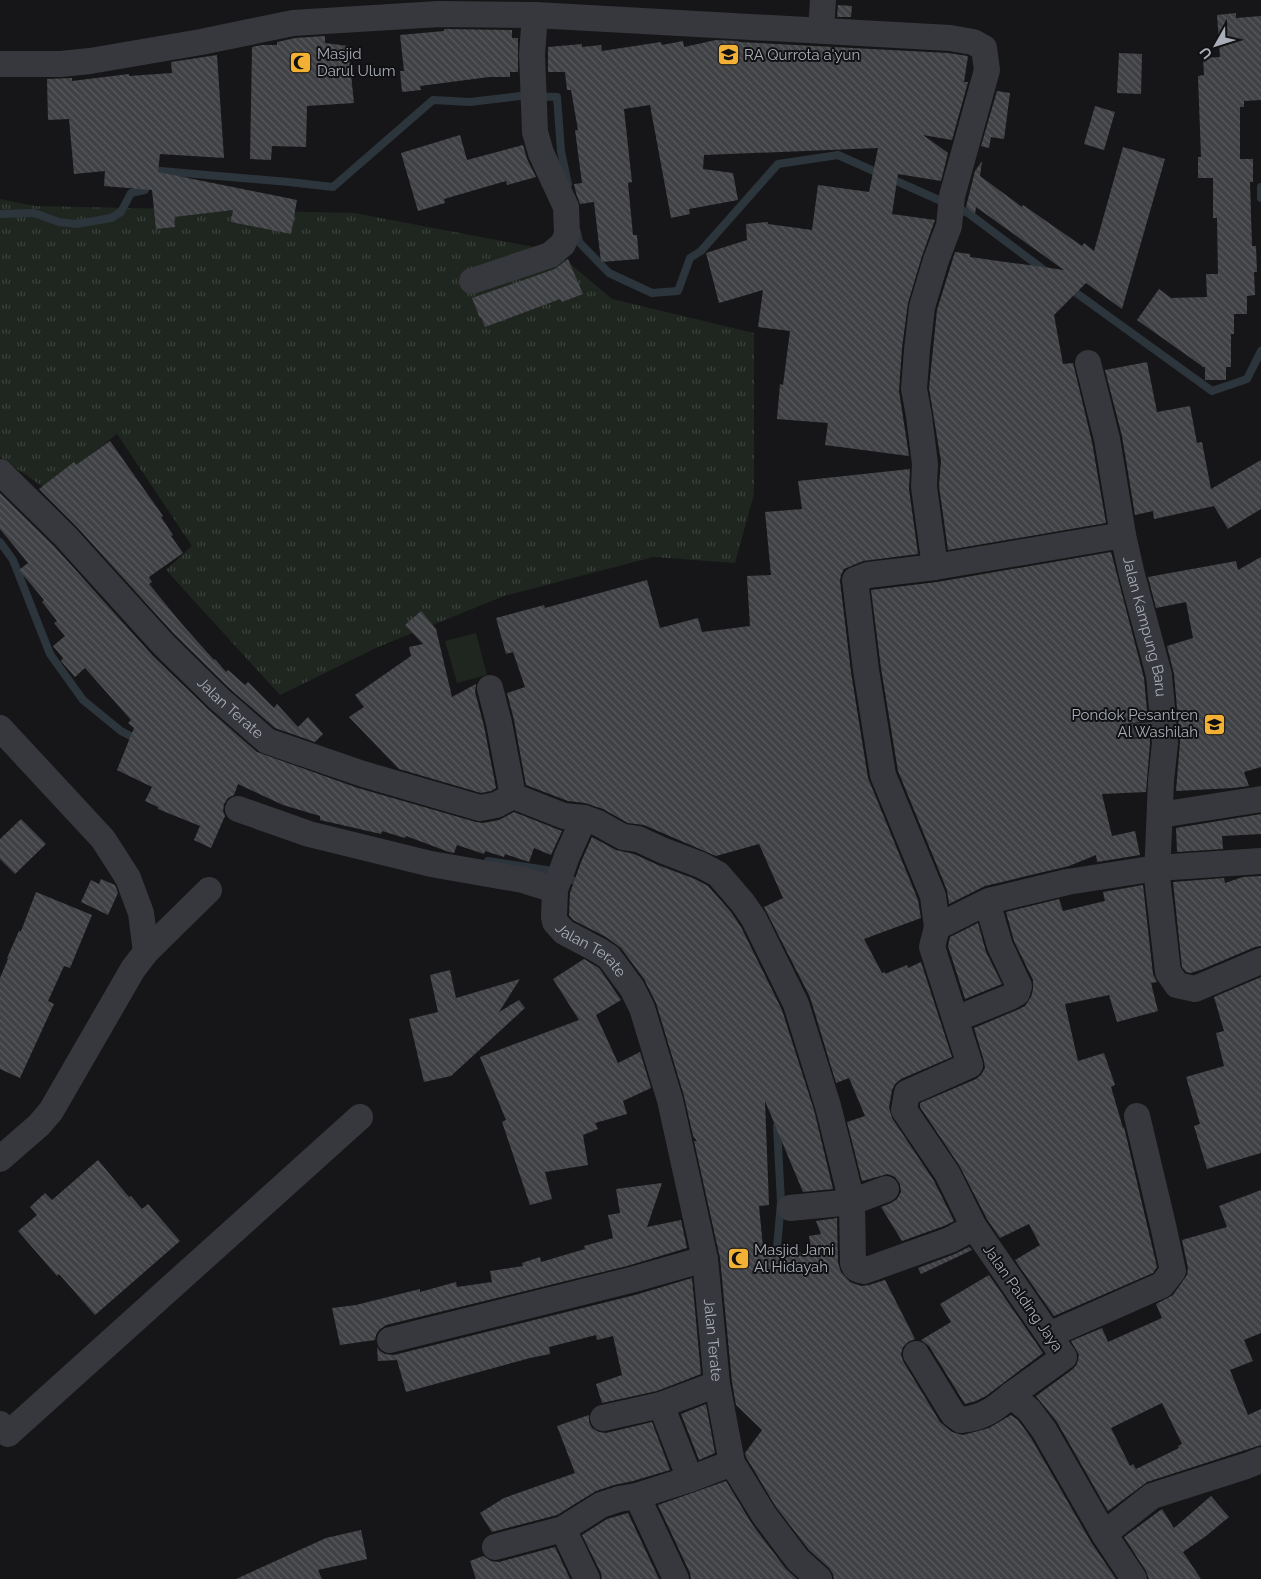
<svg xmlns="http://www.w3.org/2000/svg" width="1261" height="1579" font-family="Raleway,sans-serif">
	<style>
		.grass { fill: url(#grass-tufts) }
		.park { fill: #1e261f }
		.lines { fill: none; stroke-linecap: round; stroke-linejoin: round }
		.stream { stroke: #2c353c; stroke-width: 8 }
		.building { fill: url(#building-back-hatch); fill-rule: evenodd }
		.lane { stroke: #37383d; stroke-width: 14 }
		.street { stroke: #37383d; stroke-width: 26 }
		.labels { text-anchor: middle; dominant-baseline: central; stroke-width: 4; stroke-linejoin: round; paint-order: stroke }
		.poi-label { font-size: 15px; fill: #a8adb8; stroke: #111113; text-anchor: start }
		.street-label { font-size: 15px; fill: #a8adb8; stroke: #111113 }
	</style>
	<defs>
		<pattern id="grass-tufts" width="24" height="20" patternUnits="userSpaceOnUse" patternTransform="scale(1.25)"><rect width="24" height="20" fill="#1e261f"/><path d="M3 7l-1-3M5 7V3M7 7l1-3M15 17l-1-3M17 17v-4M19 17l1-3" fill="none" stroke="#3c433d"/></pattern>
		<pattern id="building-back-hatch" width="6" height="6" patternUnits="userSpaceOnUse" patternTransform="scale(1.25)"><rect width="6" height="6" fill="#404145"/><path d="M-1 5l2 2M0 0l6 6M5-1l2 2" fill="none" stroke="#595a5e"/></pattern>
	</defs>
	<rect width="100%" height="100%" fill="#161618"/>
	<!-- grass -->
	<path class="grass" d="M0 199 35 206 354 213 555 251 612 299 754 333V494L735 563 653 557 504 596 378 647 280 695 166 570 192 546 117 434 46 489 0 457Z"/>
	<!-- park -->
	<path class="park" d="M476 633 487 675 457 683 445 641Z"/>
	<g class="lines">
		<!-- stream -->
		<path class="stream" d="M149 170 289 182 333 187 433 100 470 102 520 96 557 97 561 151 568 184
			M1261 187V198
			M0 214 34 213 59 222 77 224 111 218 121 212 131 193 145 190 147 181
			M577 232 579 242 609 273 652 293 678 291 690 258 701 251 778 164 838 155 968 213 1048 273
			M1068 287 1212 391 1247 379 1261 351
			M0 542 13 560 50 654 83 700 121 731 138 740
			M488 861 553 871 583 885
			M776 1259 781 1202 777 1126"/>
	</g>
	<!-- building -->
	<path class="building" d="M838 5 852 6 851 17H837Z
		M1236 13V18L1261 16V100L1244 101V107H1240V159H1253V182H1250L1252 246H1256L1257 272H1254L1255 295 1247 296V314H1234V334H1231V367H1226V380H1205V367H1202V366L1137 320 1159 289 1171 298 1207 297 1206 274H1218L1217 218H1213V178H1198V157H1201L1198 76 1204 75 1203 58 1220 57 1217 15Z
		M444 29 512 30V38H518V72H510V77H489L420 86 421 90 402 92 400 71H404L400 35 444 31Z
		M325 36V43L348 46 354 103 307 106 306 147 272 146 271 160 250 159 252 47 262 45H277V42L295 38Z
		M716 40 738 41 739 42 948 53 968 56 964 82H968L952 140 923 135 948 153 941 181 898 174 892 214 935 220 922 256 908 303 902 348 899 391 909 456 825 445 828 423 777 419 780 384 783 385 790 331 758 327 763 290 719 303 706 253 747 240 746 224 768 222V224L812 230 818 185 869 192 878 148 704 155 703 169 733 173 738 200 689 209 690 214 671 218 650 105 624 109 632 182 628 183 633 235H637L639 259 601 262 594 202 580 204 576 193 574 184 582 183 575 130H578L571 90H567L565 72H548V47L582 44V47L601 45 602 51 661 42 662 45 683 41 684 47Z
		M1119 53 1142 54 1141 94 1117 93Z
		M217 55 224 158 160 154 158 172 297 200 291 234 231 222 233 210 174 217 175 227 156 229 152 190 104 186 105 171 74 174 69 119 48 120 47 79 72 78V81L129 74V76L172 73 171 62Z
		M997 91 1010 93 1004 139 991 137 989 148 981 146Z
		M1095 106 1115 112 1104 150 1084 144Z
		M460 135 467 160 523 145 527 159 536 177 507 185 506 181 444 199 445 203 418 211 401 153Z
		M1123 147 1165 159 1122 309 1086 283 1054 315 1063 364 1073 363 1092 442 1106 523 948 550 939 486 941 461 929 388 937 310 955 252 970 254V257L1064 270 976 207 975 214 966 207 975 171 982 161 980 176 1022 207 1023 205 1082 246 1084 243 1094 251Z
		M568 259 583 294 562 302 560 299 485 327 481 317 480 318 472 298 555 269Z
		M1147 362 1157 412 1190 406 1197 443 1202 442 1211 489 1261 460V509L1228 529 1214 506 1154 519 1153 511 1135 515 1122 436 1105 370Z
		M110 441 163 516 161 517 173 535 171 536 183 553 149 577 152 582 149 584 181 623 214 660 215 659 226 672 228 670 245 685 248 682 274 708 277 704 298 727 308 717 323 734 315 742 275 728 229 688 175 635 76 526 39 489 74 462 76 465Z
		M910 469 909 489 918 554 863 561 844 569 841 575 840 581 851 672 868 778 918 900 921 918 864 939 882 973 885 972V974L907 965 908 968 921 962 952 1057 901 1079 895 1084 892 1090 889 1107 892 1118 934 1181 954 1221 944 1226 902 1241 881 1207 891 1203 897 1199 901 1192 900 1184 895 1177 888 1174 862 1181 847 1122 865 1116 849 1078 836 1083 810 997 764 907 783 898 759 844 716 856 644 825 628 823 603 809 585 803 568 801 526 785 514 720 507 693 525 687 513 652 506 654 496 618 544 605 545 608 647 580 660 628 698 618 702 632 750 626 747 576 771 575 765 512 802 509 798 481Z
		M0 493 54 546 153 656 209 710 257 752 358 788 476 822 483 823 499 820 514 812 562 831 551 855 534 848 529 862 505 854 504 857 485 851 484 854 457 845 454 853 449 852 406 836 405 838 382 831 381 834 320 820V816L283 805 238 784 234 795 228 798 224 804 223 811 225 816 211 848 194 840 200 826 158 809V807L145 801 152 787 117 770 134 728 128 723 131 720 85 668 75 677 61 661 63 658 53 646 65 636 54 623 57 621 42 602 44 600 19 570 28 563 0 529Z
		M1111 552 1144 678 1148 721 1124 724 1121 728 1120 732 1122 736 1126 739 1150 738V743L1146 792 1102 794 1112 836 1135 831 1140 855 1097 862 1096 855 1069 866 985 886 949 904 947 890 898 771 881 668 871 590 937 582Z
		M1261 557V767L1244 772 1249 786 1233 788 1176 791 1180 742 1174 674 1167 646 1193 638 1186 602 1156 608 1148 577 1236 561 1238 570Z
		M421 611 436 629 452 697 476 684 475 692 484 726 496 788 491 791 481 793 399 769 349 717 364 707 355 695 411 656 409 647 423 644 405 625Z
		M1261 814V834L1222 836 1223 849 1177 852 1176 828Z
		M21 819 46 844 15 874 0 859V839Z
		M592 837 616 850 634 854 658 865 695 879 708 886 731 912 741 927 782 1010 814 1110 833 1189 803 1192 765 1101 769 1205 759 1206 763 1247 812 1254 809 1236 821 1234 816 1221 837 1218 838 1263 841 1272 850 1282 861 1286 869 1285 885 1280 915 1339 908 1342 903 1347 901 1354 903 1361 940 1422 952 1432 963 1435 989 1428 1011 1415 1018 1420 1031 1438 1091 1542 1116 1579H834L833 1574 829 1568 809 1550 776 1507 746 1457 745 1453 762 1430 736 1405 732 1382 720 1258 694 1141H697L693 1136 684 1096 656 1003 644 979 621 948 606 937 573 920 569 915 570 893 581 862Z
		M1261 876V946L1255 947 1203 969 1191 973 1186 972 1182 967 1173 882 1224 878 1225 883 1243 877Z
		M101 879 115 885 118 893 108 915 81 902 91 880 99 884Z
		M1143 885 1153 974 1157 982 1151 983 1158 1011 1117 1022 1109 995 1065 1004 1078 1061 1104 1053 1115 1085 1111 1087 1123 1128 1124 1127 1157 1267 1153 1273 1054 1316 1015 1260 1040 1245 1029 1224 1000 1238 987 1219 959 1165 920 1107V1103L976 1079 981 1075 985 1068 984 1061 974 1028 1017 1010 1025 1006 1031 997 1033 989V980L1014 941 1006 912 1059 899 1063 911 1105 901 1103 892Z
		M36 892 92 915 70 968 64 966 48 1001 54 1004 20 1078 0 1069V978L8 959 7 958 19 931H21Z
		M978 923 986 952 1002 984 965 999 948 946 950 937Z
		M584 959 599 968 621 1000 596 1015 618 1063 640 1052 651 1088 623 1101 627 1114 595 1123 598 1129 583 1135 588 1165 545 1172 552 1199 530 1205 502 1122 506 1120 480 1057 579 1020 553 979Z
		M450 970 456 998 520 979 499 1012 519 1000 525 1008 451 1076 424 1082 409 1019 438 1012 430 975Z
		M1261 977V1153L1207 1169 1194 1126 1200 1124 1186 1077 1224 1066 1216 1033 1224 1031 1214 997Z
		M98 1160 129 1197 131 1196 142 1209 148 1204 180 1241 95 1315 59 1274 57 1276 18 1231 37 1215 30 1207 45 1193 52 1200Z
		M662 1183 647 1227 681 1220 687 1248 627 1266 386 1325 379 1330 376 1335 375 1340 340 1345 332 1308 356 1305 420 1289V1292L456 1282 457 1287 492 1282 490 1271 523 1266 522 1263 540 1257 541 1262 585 1249 584 1246 613 1238 608 1215 620 1213 616 1189Z
		M1261 1190V1333L1244 1340 1253 1361 1230 1370 1248 1415 1261 1409V1445L1147 1482 1108 1511 1057 1422 1036 1396 1073 1369 1077 1364 1079 1355 1071 1341 1102 1328 1108 1342 1162 1318 1156 1304 1173 1295 1187 1275 1188 1268 1182 1240 1227 1227 1219 1206ZM1162 1403 1182 1444 1178 1446 1179 1448 1136 1469 1133 1464 1130 1466 1111 1428Z
		M969 1247 972 1250 921 1274 918 1268 955 1254Z
		M989 1275 1043 1353 986 1396 976 1401 965 1404 929 1346 921 1340 951 1322 940 1304Z
		M692 1278 701 1374 657 1391 602 1403 596 1384 622 1375 613 1336 597 1340 596 1335 549 1347 550 1354 530 1358 406 1392 397 1360 378 1361 377 1347 380 1351 385 1354 394 1355 635 1295Z
		M706 1404 715 1453 699 1460 681 1414Z
		M589 1415V1422L592 1428 599 1432 606 1433 652 1422 670 1470 633 1481 614 1485 596 1491 557 1515 492 1532 480 1513 504 1498 575 1473 557 1426Z
		M726 1481 752 1524 786 1569 797 1579H691L690 1573 658 1505Z
		M1211 1496 1229 1517 1206 1536 1183 1552 1201 1579H1149L1146 1571 1124 1537 1162 1509 1174 1528Z
		M628 1513 659 1579H602L601 1573 582 1535 607 1519Z
		M361 1530 367 1559 318 1570 322 1579H236L326 1538Z
		M555 1547 570 1579H476L470 1561 483 1556 491 1561 499 1562Z"/>
	<g class="lines">
		<!-- lane -->
		<path class="lane" d="M1129 731 1164 728"/>
		<!-- street -->
		<g class="street">
			<path d="M821 30 823 0"/>
			<path d="M0 64H61L90 61 201 42 293 23 439 14 535 15 950 38 973 42 984 48 987 70 952 196 949 226 936 260 922 307 917 350 914 389 919 416 925 464 924 487 935 567"/>
			<path d="M472 281 550 255 563 244 567 234 566 207 541 153 535 132 532 54 535 15"/>
			<path d="M1088 363 1107 439 1123 535"/>
			<path id="s1" d="M0 472 65 536 164 645 219 699 267 741 363 774 480 808 496 805 513 796"/>
			<path d="M490 688 499 723 513 796"/>
			<path d="M0 728 103 839 128 878 141 913 146 952"/>
			<path id="s2" d="M513 796 564 816 584 818 567 856 555 890 554 917 555 922 564 932 598 950 609 957 632 988 642 1008 670 1100 705 1259 717 1384 732 1463 764 1515 798 1560 819 1579"/>
			<path d="M238 809 309 834 431 864 523 880 555 890"/>
			<path d="M1160 815 1261 799"/>
			<path d="M584 818 598 823 623 837 638 839 664 851 701 865 718 874 743 903 754 919 796 1004 828 1106 852 1202 790 1208"/>
			<path d="M937 927 989 901 1067 882 1157 868 1261 861"/>
			<path d="M956 1019 1010 997 1017 993 1019 986 1000 946 990 912"/>
			<path d="M0 1159 39 1125 51 1111 133 969 146 952 209 890"/>
			<path d="M886 1189 852 1202 853 1263C855 1269 858 1270 864 1271L950 1240 974 1227"/>
			<path d="M1049 1335 1162 1285 1173 1271 1163 1225 1137 1116"/>
			<path d="M390 1340 631 1280 705 1259"/>
			<path d="M916 1354 953 1414 961 1420C983 1418 995 1409 1011 1395"/>
			<path d="M661 1405 690 1479"/>
			<path d="M603 1418 661 1405 717 1384"/>
			<path d="M0 1424 8 1434 360 1117"/>
			<path d="M637 1496 676 1579"/>
			<path d="M563 1529 587 1579"/>
			<path d="M1104 1534 1152 1496 1246 1466 1261 1460"/>
			<path d="M495 1547 563 1529 601 1505 619 1499 637 1496 690 1479 732 1463"/>
			<path id="s3" d="M1134 1579 1104 1534 1044 1430 1029 1410 1011 1395 1064 1357 974 1227 947 1173 904 1110 907 1093 970 1065 932 947 937 927 933 896 883 775 866 670 855 580 868 575 935 567 1123 535 1132 575 1159 675 1165 743 1161 781 1157 877 1168 972 1177 985 1195 989 1261 961"/>
		</g>
	</g>
	<!-- icons -->
	<defs>
		<symbol id="school-square" viewBox="-11 -11 22 22"><rect x="-9" y="-9" width="18" height="18" rx="4" fill="#f2b134" stroke="#111113"/><path d="M0-5L7-2L0 1L-7-2ZM-4 1L0 2.5L4 1V4Q0 6-4 4Z" fill="#111"/></symbol>
		<symbol id="mosque-square" viewBox="-11 -11 22 22"><rect x="-9" y="-9" width="18" height="18" rx="4" fill="#f2b134" stroke="#111113"/><path d="M3.5-4.9A6 6 0 1 0 3.5 4.9A5 5 0 1 1 3.5-4.9Z" fill="#111"/></symbol>
	</defs>
	<g fill-rule="evenodd">
		<use href="#school-square" x="716" y="42" width="25" height="25"/>
		<use href="#mosque-square" x="288" y="50" width="25" height="25"/>
		<use href="#school-square" x="1202" y="712" width="25" height="25"/>
		<use href="#mosque-square" x="726" y="1246" width="25" height="25"/>
	</g>
	<g class="labels">
		<!-- poi labels -->
		<g class="poi-label">
			<text x="317" y="54">Masjid<tspan x="317" dy="17">Darul Ulum</tspan></text>
			<text x="744" y="55">RA Qurrota a'yun</text>
			<text x="1198" y="715" text-anchor="end">Pondok Pesantren<tspan x="1198" dy="17">Al Washilah</tspan></text>
			<text x="754" y="1250">Masjid Jami<tspan x="754" dy="17">Al Hidayah</tspan></text>
		</g>
		<!-- street labels -->
		<g class="street-label">
			<text stroke="none"><textPath href="#s3" startOffset="1539">Jalan Kampung Baru</textPath></text>
			<text stroke="none"><textPath href="#s1" startOffset="330">Jalan Terate</textPath></text>
			<text stroke="none"><textPath href="#s2" startOffset="231">Jalan Terate</textPath></text>
			<text transform="translate(1023 1298) rotate(55)">Jalan Palding Jaya</text>
			<text stroke="none"><textPath href="#s2" startOffset="651">Jalan Terate</textPath></text>
		</g>
	</g>
	<!-- north arrow -->
	<g transform="translate(1216 45) rotate(231)" stroke="#111113" stroke-width="4" paint-order="stroke">
	<path d="M0-4L9 19L0 12L-9 19Z" fill="#a8adb8"/>
	<text y="-8" font-size="14" font-weight="bold" text-anchor="middle" fill="#a8adb8">U</text>
	</g>
</svg>
